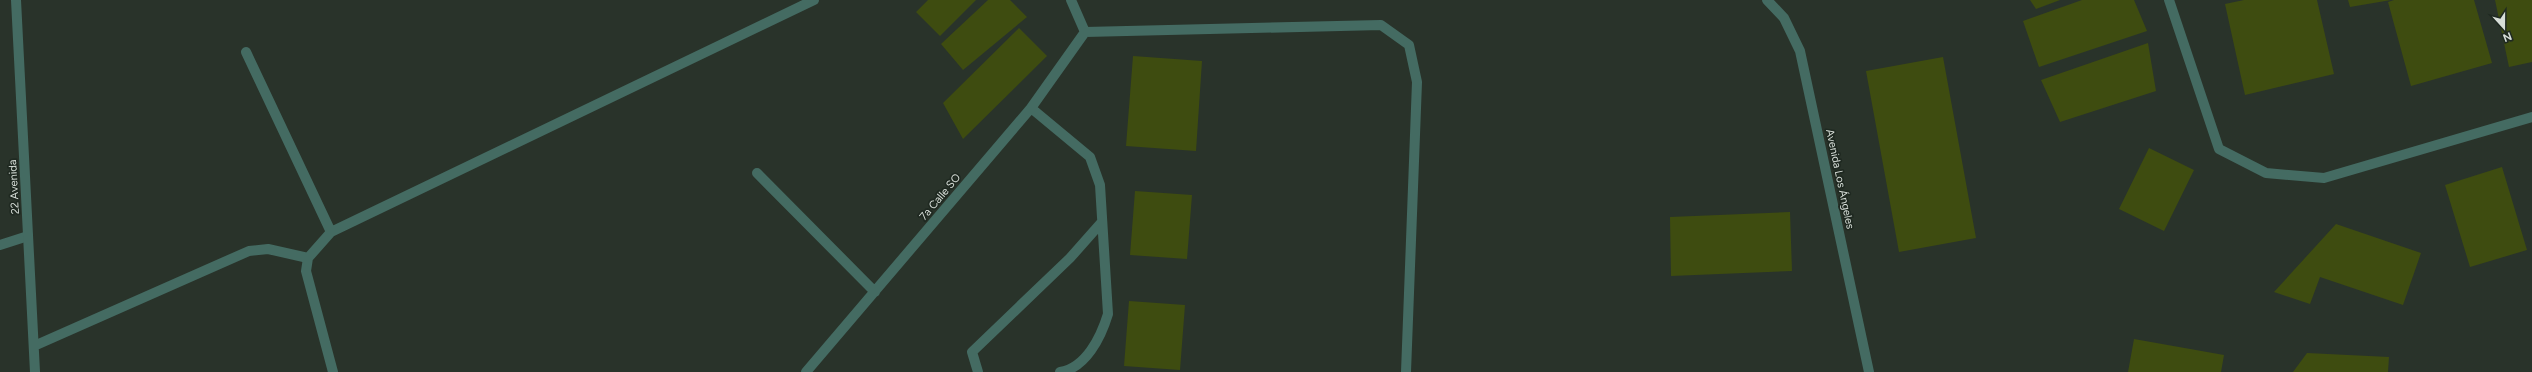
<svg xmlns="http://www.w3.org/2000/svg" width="2532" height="372" font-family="Figtree,sans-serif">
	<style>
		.building { fill: #3e4c10 }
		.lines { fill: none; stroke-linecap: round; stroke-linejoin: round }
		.service { stroke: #446b62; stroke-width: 10 }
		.minor { stroke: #446b62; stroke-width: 10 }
		.tertiary { stroke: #446b62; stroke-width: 10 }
		.labels { text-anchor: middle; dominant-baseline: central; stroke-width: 3.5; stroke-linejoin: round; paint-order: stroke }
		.street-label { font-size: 11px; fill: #d7ded8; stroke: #1f2921 }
	</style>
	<rect width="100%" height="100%" fill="#29332a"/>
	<!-- building -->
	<path class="building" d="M928 0H976L940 36 916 12Z
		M988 0H1010L1027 17 963 70 941 44Z
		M2030 0H2060L2036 9Z
		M2082 0H2134L2147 31 2039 67 2023 21Z
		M2244 0H2317L2334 74 2245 95 2225 4Z
		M2348 0H2391L2350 7Z
		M2394 0H2474L2492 63 2411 86 2388 2Z
		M2495 0H2532V62L2509 67Z
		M1019 28 1047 56 963 139 943 103Z
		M2148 43 2156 91 2060 122 2041 80Z
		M1133 56 1202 61 1196 151 1126 146Z
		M1943 57 1976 238 1899 252 1866 71Z
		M2149 148 2194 170 2164 231 2119 209Z
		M2502 167 2527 250 2470 267 2445 185Z
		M1135 191 1192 195 1187 259 1130 255Z
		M1790 212 1792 271 1671 276 1670 217Z
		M2336 224 2421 253 2403 305 2320 277 2310 304 2274 292Z
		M1129 301 1185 305 1180 370 1124 366Z
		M2134 339 2224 355 2221 372H2128Z
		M2307 353 2389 357 2388 372H2293Z"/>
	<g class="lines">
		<!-- service -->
		<path class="service" d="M0 245 28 236"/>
		<!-- minor -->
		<path class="minor" d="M16 0 35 372
			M1071 0 1085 32 1381 25 1409 45 1417 82 1406 372
			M2169 0 2219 149 2266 173 2324 178 2532 117
			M246 52 331 232
			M1031 108 1090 157 1100 185 1108 314C1101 337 1086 368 1060 372
			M757 173 875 292
			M34 346 249 251 268 249 308 258
			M333 372 306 271 308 258 331 232 814 0
			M806 372 1031 108 1085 32
			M978 372 972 352 1070 258 1101 223"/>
		<!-- tertiary -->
		<path class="tertiary" d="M1767 0 1784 18 1800 51 1869 372"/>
	</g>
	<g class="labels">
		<!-- street labels -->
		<g class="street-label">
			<text transform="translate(1840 179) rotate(78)">Avenida Los Ángeles</text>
			<text transform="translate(14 187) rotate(-93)">22 Avenida</text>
			<text transform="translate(940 197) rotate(-50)">7a Calle SO</text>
		</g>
	</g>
	<!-- north arrow -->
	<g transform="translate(2504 28) rotate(159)" stroke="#1f2921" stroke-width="3" paint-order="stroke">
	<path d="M0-3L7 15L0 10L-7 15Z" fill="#d7ded8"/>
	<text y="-6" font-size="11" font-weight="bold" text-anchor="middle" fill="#d7ded8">N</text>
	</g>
</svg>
